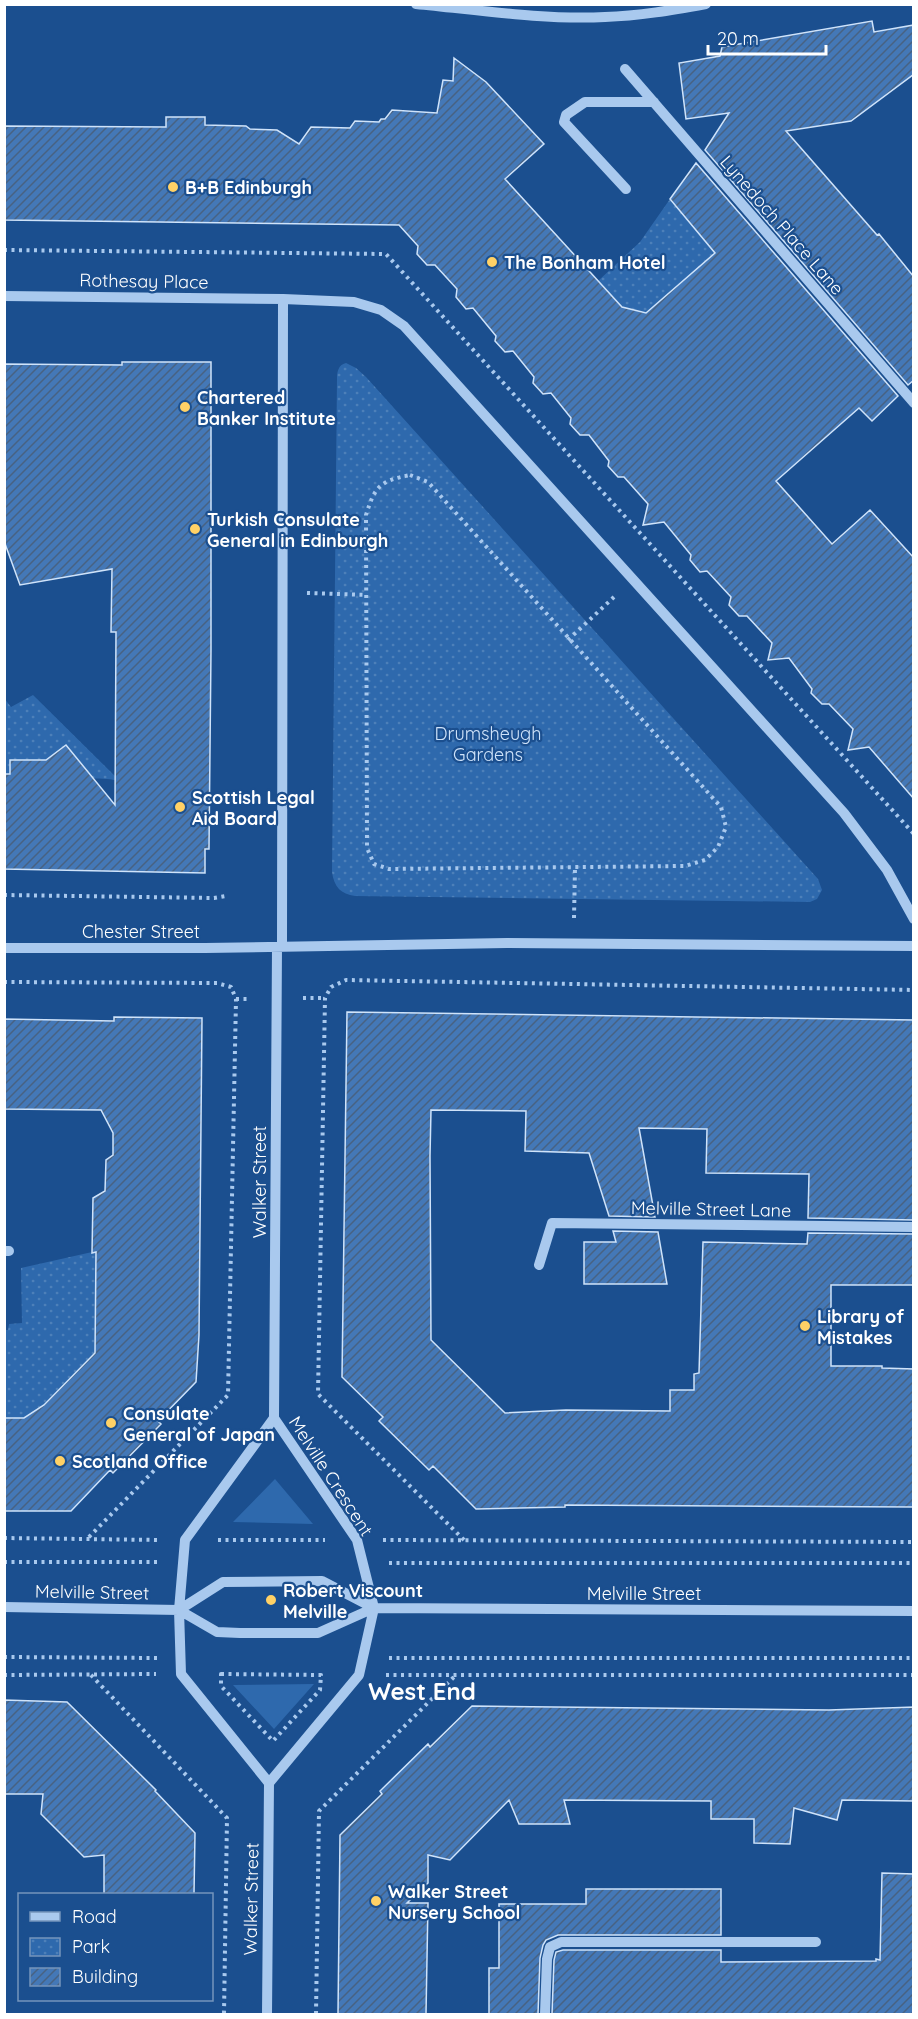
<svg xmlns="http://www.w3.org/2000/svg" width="918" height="2019" font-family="Quicksand,sans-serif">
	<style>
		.grass { fill: #2e69ad }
		.park { fill: url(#park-dots) }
		.building { fill: url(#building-hatch); stroke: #cfe3fa; stroke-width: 1.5 }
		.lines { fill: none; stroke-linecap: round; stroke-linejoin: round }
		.path { stroke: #a9c9ee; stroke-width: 4; stroke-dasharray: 3 4.5; stroke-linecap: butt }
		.minor { stroke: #a9c9ee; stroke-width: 10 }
		.poi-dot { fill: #ffd166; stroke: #1b4f8f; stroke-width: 2 }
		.labels { text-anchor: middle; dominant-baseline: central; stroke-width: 4.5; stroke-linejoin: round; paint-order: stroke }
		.poi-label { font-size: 18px; font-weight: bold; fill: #fff; stroke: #1b4f8f; text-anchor: start }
		.street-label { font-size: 18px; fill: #fff; stroke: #1b4f8f }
		.park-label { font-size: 18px; fill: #cfe3fa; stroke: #1b4f8f }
		.district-label { font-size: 24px; font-weight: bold; fill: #fff; stroke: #1b4f8f }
	</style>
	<defs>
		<pattern id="park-dots" width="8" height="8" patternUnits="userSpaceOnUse" patternTransform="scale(1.5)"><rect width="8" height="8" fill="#2e69ad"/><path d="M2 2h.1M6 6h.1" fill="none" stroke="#4d80b9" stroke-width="1.8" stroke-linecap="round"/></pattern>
		<pattern id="building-hatch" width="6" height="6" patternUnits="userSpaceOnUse" patternTransform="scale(1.5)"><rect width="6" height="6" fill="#4478b7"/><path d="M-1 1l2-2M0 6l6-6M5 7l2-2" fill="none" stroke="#486282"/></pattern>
	</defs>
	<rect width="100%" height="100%" fill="#1b4f8f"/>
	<!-- grass -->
	<path class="grass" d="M275 1479 313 1524 233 1522Z
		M314 1684 274 1729 233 1685Z"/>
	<!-- park -->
	<path class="park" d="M670 199 716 252 635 323 598 281 640 242Z
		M346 363 356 368 366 377 818 879 822 890 817 899 810 902 355 896C341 894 334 887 332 872L337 379C337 372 338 365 346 363Z
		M33 695 121 782C103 775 81 782 63 775 56 773 49 765 44 760H10V774H5L4 698 11 707Z
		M110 1248C98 1284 88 1301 103 1339L92 1357 32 1418H5V1330H8L9 1324 22 1323 21 1268Z"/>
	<!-- building -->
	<path class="building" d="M872 21 874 32 914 25V74L851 121 786 131 877 235 879 234 914 277V380L908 385 705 150 729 113 686 119 679 63 720 56 722 47Z
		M454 58 486 82 544 144 505 179 622 307 646 313 715 253 670 199 696 163 898 396 872 421 859 408 776 481 832 544 870 510 914 558V799L869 747 848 750 853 729 829 704H822L811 693 812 689 789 658 768 660 772 643 747 616H739L729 605 731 597 707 571 700 572 690 560 691 555 664 522 643 525 648 504 624 477H618L608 466 609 461 589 435H580L570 424 571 418 551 393 543 394 533 383 534 377 513 351 505 352 495 341 496 336 473 308 466 309 456 297 457 289 435 265H427L417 254 418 246 399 225 4 220V126L166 127V117H205V125L246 126 250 129 277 130 299 144 311 127 350 128 355 121 379 122 381 119H385L392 110 437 113 443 80 453 81Z
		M122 362H211V650L209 849H205V873L4 869V774H10V760H46L66 745 115 805 116 632H111L112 569 20 585 4 541V364L122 365Z
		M347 1012 914 1020V1220L808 1218 809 1174 706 1173 707 1129 639 1128 655 1217 609 1216 589 1153 525 1151 526 1111 431 1110 430 1156 431 1340 505 1413 566 1410 670 1411V1390H694V1374L699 1373 703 1242 807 1244 808 1233 914 1234V1285H831V1366H882V1368L914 1369V1507L565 1505V1507L476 1509 433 1466 429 1470 379 1421 383 1417 342 1377Z
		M114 1017 202 1018 199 1335 196 1382 158 1421 161 1424 113 1473 110 1470 71 1511H4V1418H24L44 1405 95 1353 96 1252 92 1253 93 1198 105 1191 106 1160 113 1155V1133L101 1110 4 1109V1019L114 1021Z
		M613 1231 658 1232 667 1284H584V1242H616Z
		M4 1700 67 1702 156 1790 155 1791 195 1833 194 1894H104V1855L84 1857 41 1814 43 1794H4Z
		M472 1706 829 1710 914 1707V1801L842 1800 837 1820 794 1808 790 1844 754 1843V1819H711V1801L564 1800 570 1824H519L509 1800 450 1860 428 1855V1883L407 1903H428L426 2014H338L340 1835 382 1794 380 1791 428 1744 430 1747Z
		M882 1873 914 1874V2014H552L554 1960 556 1952 563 1950H721V1962L876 1961V1959L880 1960Z
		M586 1889H721V1935H558L546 1940 543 1945 540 1958 538 2014H489V1968H499V1904H586Z"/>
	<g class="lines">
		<!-- path -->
		<path class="path" d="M4 250 386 254 914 834
			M410 475 428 482 721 807 726 827 718 847 705 860 685 866 389 869 374 864 367 848 366 515C375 486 380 481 410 475Z
			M307 593 367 595
			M568 640 614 597
			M4 895 214 898 226 896
			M574 918 575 868
			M4 982 217 983 231 987 236 999 228 1395 88 1538
			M303 998H325
			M236 999H251
			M4 1538 160 1540
			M218 1540H325
			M383 1540 914 1542
			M464 1540 318 1394 325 998 331 987 346 980 914 990
			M4 1562H157
			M389 1563H914
			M4 1657 157 1658
			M389 1658H914
			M221 1674 321 1675 320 1690 273 1741 221 1686Z
			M4 1675 156 1674
			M91 1675 227 1818 224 2014
			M386 1675H914
			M316 2014 319 1811 456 1675"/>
		<!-- minor -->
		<path class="minor" d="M416 4C479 10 543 20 605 17 639 16 673 10 706 4
			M625 69 914 403
			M626 189 564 122 566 115 585 102H654
			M4 296 283 299 354 302 381 310 404 326 844 813 887 870 914 919
			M282 947 283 299
			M4 948H205L507 943 914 946
			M4 1251H9
			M539 1265 552 1223 914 1227
			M274 1418 357 1540 374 1608 359 1675 269 1783 181 1674 179 1610 185 1540Z
			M274 1418 277 947
			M4 1607 179 1610 217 1632 240 1633H318L374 1608 914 1611
			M179 1610 223 1582 322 1581 374 1608
			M267 2014 269 1783
			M545 2014 547 1959 550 1947 561 1942H816"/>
	</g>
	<!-- markers -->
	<g class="poi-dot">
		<circle cx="173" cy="187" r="6"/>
		<circle cx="492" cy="262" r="6"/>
		<circle cx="185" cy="407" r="6"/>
		<circle cx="195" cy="529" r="6"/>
		<circle cx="180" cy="807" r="6"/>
		<circle cx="805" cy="1326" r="6"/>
		<circle cx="111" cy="1423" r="6"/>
		<circle cx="60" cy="1461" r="6"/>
		<circle cx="271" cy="1600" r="6"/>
		<circle cx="376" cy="1901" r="6"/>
	</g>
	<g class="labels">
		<!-- poi labels -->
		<g class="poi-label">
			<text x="185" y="187">B+B Edinburgh</text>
			<text x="504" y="262">The Bonham Hotel</text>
			<text x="197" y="397">Chartered<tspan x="197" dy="21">Banker Institute</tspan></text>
			<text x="207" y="519">Turkish Consulate<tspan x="207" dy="21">General in Edinburgh</tspan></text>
			<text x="192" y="797">Scottish Legal<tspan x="192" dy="21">Aid Board</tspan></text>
			<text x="817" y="1316">Library of<tspan x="817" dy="21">Mistakes</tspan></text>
			<text x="123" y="1413">Consulate<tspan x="123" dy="21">General of Japan</tspan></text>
			<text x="72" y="1461">Scotland Office</text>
			<text x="283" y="1590">Robert Viscount<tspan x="283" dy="21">Melville</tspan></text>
			<text x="388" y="1891">Walker Street<tspan x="388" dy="21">Nursery School</tspan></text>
		</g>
		<!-- street labels -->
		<g class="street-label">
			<text transform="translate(782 225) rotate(49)">Lynedoch Place Lane</text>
			<text transform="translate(144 281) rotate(1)">Rothesay Place</text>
			<text x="141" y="931">Chester Street</text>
			<text transform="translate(259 1182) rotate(-90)">Walker Street</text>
			<text transform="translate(711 1209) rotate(1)">Melville Street Lane</text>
			<text transform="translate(331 1476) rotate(57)">Melville Crescent</text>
			<text transform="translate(92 1592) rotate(1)">Melville Street</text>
			<text x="644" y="1593">Melville Street</text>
			<text transform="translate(251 1899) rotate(-89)">Walker Street</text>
		</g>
		<!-- park labels -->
		<g class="park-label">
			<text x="488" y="733">Drumsheugh<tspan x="488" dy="21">Gardens</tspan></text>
		</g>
		<!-- district labels -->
		<g class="district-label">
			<text x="422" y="1691">West End</text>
		</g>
	</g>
	<!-- border -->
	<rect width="918" height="2019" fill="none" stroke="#ffffff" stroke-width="12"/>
	<!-- legend -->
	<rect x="18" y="1893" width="195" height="108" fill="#1b4f8f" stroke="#7695bc" stroke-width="1.5"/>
	<rect x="30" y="1912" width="30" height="9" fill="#a9c9ee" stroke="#7695bc" stroke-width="1.5"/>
	<text x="72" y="1923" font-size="18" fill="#ffffff">Road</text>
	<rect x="30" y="1938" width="30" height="18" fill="url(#park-dots)" stroke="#7695bc" stroke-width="1.5"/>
	<text x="72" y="1953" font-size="18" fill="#ffffff">Park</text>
	<rect x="30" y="1968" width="30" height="18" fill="url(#building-hatch)" stroke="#7695bc" stroke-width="1.5"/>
	<text x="72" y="1983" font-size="18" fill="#ffffff">Building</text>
	<!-- scale -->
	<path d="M708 45v9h118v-9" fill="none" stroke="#ffffff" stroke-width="3"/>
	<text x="717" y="45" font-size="18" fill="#ffffff" stroke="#1b4f8f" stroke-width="4.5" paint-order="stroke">20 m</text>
</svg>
